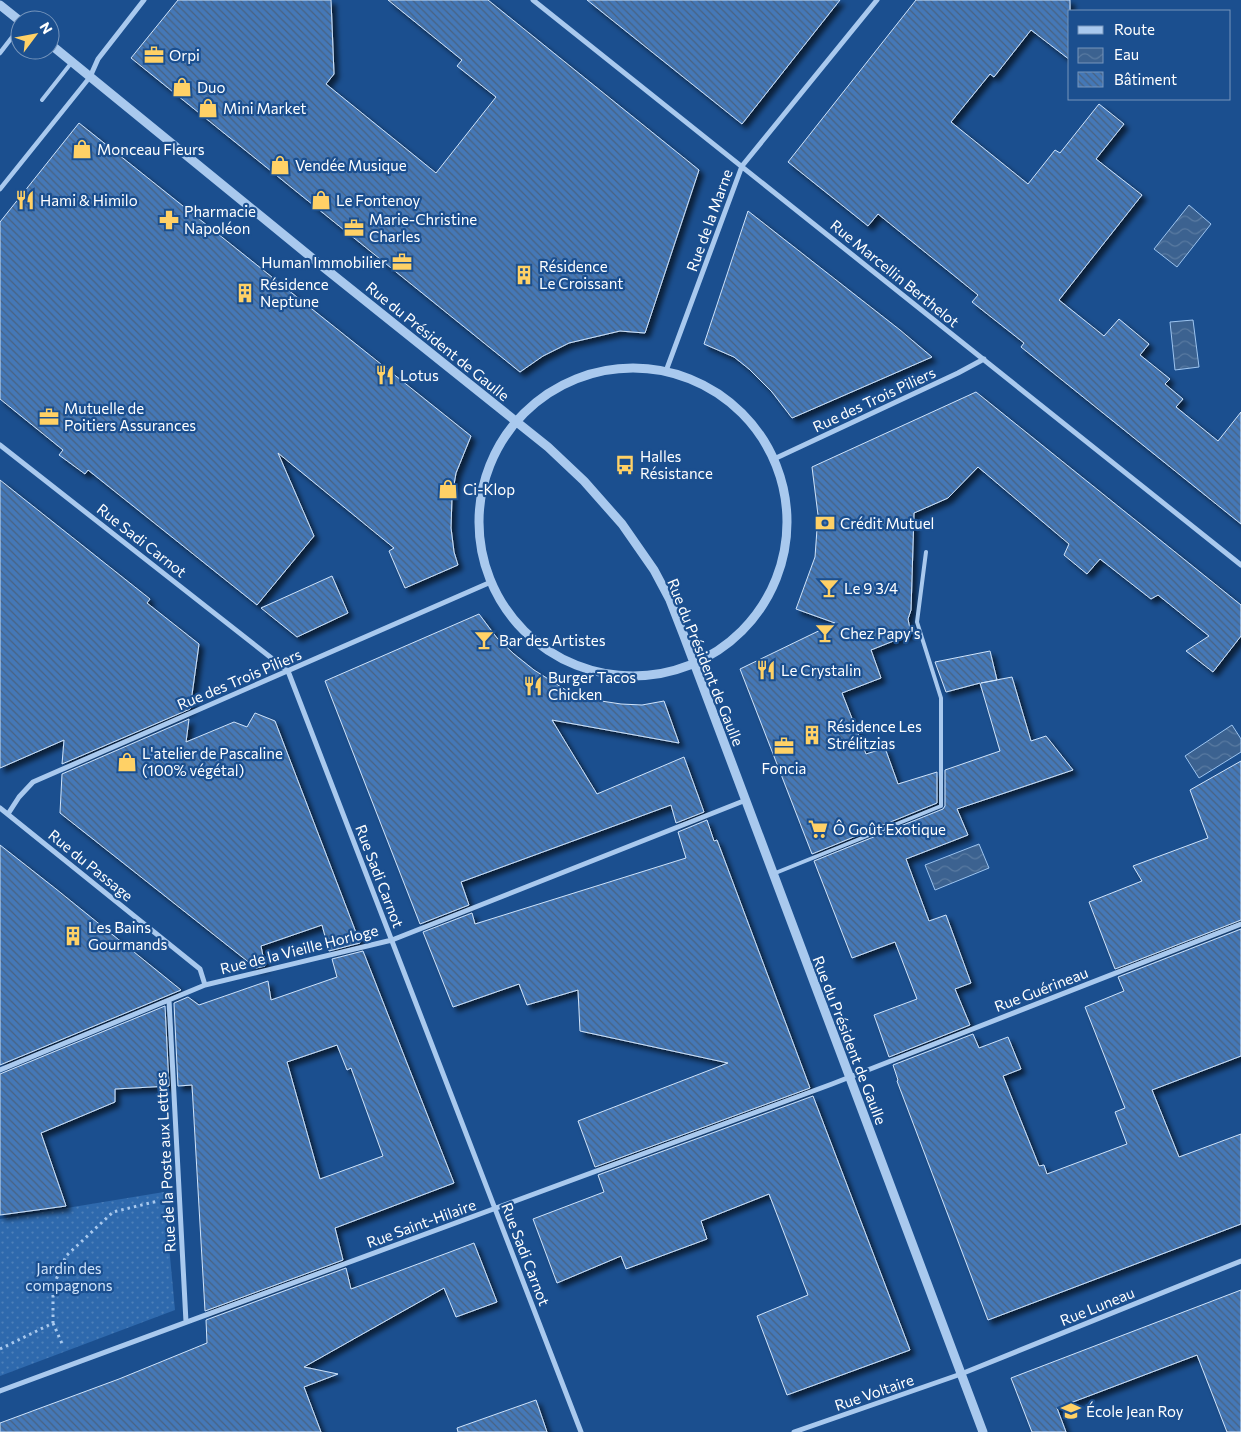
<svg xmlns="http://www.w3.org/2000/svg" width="1241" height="1432" font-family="Commissioner,sans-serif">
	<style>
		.grass { fill: url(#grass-dots) }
		.water { fill: url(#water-waves); stroke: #9cc4f0 }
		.building { fill: url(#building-back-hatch); stroke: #cfe3fa; fill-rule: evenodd; filter: url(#shadow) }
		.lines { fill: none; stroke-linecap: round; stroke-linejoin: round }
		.path { stroke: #a9c9ee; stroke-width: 3; stroke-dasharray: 2.5 4; stroke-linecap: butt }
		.service { stroke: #a9c9ee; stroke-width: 4 }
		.pedestrian { stroke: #a9c9ee; stroke-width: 4.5 }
		.minor { stroke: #a9c9ee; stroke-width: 5 }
		.tertiary { stroke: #a9c9ee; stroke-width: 9 }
		.labels { text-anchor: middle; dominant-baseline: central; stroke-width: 4.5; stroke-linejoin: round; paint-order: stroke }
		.poi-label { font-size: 15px; fill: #fff; stroke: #1b4f8f; text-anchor: start }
		.street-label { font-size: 15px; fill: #fff; stroke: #1b4f8f }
		.park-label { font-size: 15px; fill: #cfe3fa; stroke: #1b4f8f }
	</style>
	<defs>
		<pattern id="grass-dots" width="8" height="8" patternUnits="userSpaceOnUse" patternTransform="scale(1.25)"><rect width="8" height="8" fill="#2e69ad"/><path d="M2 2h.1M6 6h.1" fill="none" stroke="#4d80b9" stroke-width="1.8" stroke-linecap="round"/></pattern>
		<pattern id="water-waves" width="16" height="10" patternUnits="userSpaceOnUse" patternTransform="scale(1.25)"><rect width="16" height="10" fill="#3c6290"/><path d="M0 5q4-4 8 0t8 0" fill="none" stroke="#597aa1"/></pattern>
		<pattern id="building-back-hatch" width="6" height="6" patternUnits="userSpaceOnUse" patternTransform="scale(1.25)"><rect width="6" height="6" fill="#4478b7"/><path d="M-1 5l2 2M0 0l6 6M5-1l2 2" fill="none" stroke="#486282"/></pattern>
		<filter id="shadow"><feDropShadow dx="4.5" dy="4.5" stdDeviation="2.5" flood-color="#0009"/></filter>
	</defs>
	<rect width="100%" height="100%" fill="#1b4f8f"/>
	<!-- grass -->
	<path class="grass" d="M164 1192 175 1310 0 1376V1219Z"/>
	<!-- water -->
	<path class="water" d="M1189 205 1211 224 1177 267 1154 249Z
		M1193 320 1199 367 1175 370 1170 322Z
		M1232 725 1241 739V752L1199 778 1185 756Z
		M979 844 989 868 935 890 925 865Z"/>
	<!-- building -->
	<path class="building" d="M178 0H331L334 74 326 84 436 173 496 97 457 66 462 60 388 0H488L699 170 645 333 620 331 569 343 543 356 520 372 131 58Z
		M587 0H840L742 124Z
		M916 0H1070V60L1031 30 994 77 990 74 951 122 1028 184 1055 150 1060 153 1099 104 1124 124 1096 159 1142 195 1059 300 1104 336 1119 319 1149 344 1140 355 1170 379 1165 384 1183 399 1176 407 1218 441 1241 412V524L1021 347 1024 343 972 302 978 295 878 214 868 226 788 162Z
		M79 123 471 436 456 473 452 496 451 528 454 552 458 565 405 588 389 551 394 548 278 453 314 536 257 605 88 470 85 474 59 455 63 450 0 399V222Z
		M748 211 900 330 932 357 792 418 772 392 749 369 734 357 704 344Z
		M976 392 1241 605V636L1213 672 1186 651 1209 636 1158 595 1151 599 1100 559 1087 574 1064 555 1069 544 978 467 948 498 914 513 911 610 908 619 911 634 871 650 881 678 842 693 866 754 885 748 898 784 937 772V803L812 854 740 669 835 623 796 609 815 557 818 515 812 467Z
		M0 480 150 599 147 603 199 644 190 709 62 764 64 740 0 768Z
		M332 576 348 613 297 637 261 608Z
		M479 614 497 638 514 654 534 670 569 692 588 699 621 704 642 705 664 701 679 743 552 720 597 794 684 757 704 812 676 823 671 805 461 882 469 905 420 924 325 681Z
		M990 651 997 680 981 683 1012 677 1031 741 1046 736 1073 770 957 809 968 835 906 859 929 921 946 915 971 983 955 989 970 1025 889 1057 874 1015 917 999 895 942 852 958 814 861 943 809 945 806V770L1000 751 980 683 946 692 935 662Z
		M255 713 275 721 360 943 329 951 322 925 261 946 265 966 256 968 60 813 62 774 189 719 186 742 234 722 247 727Z
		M1241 761V920L1115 969 1089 902 1142 881 1133 866 1208 838 1190 790Z
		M707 820 714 841 717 840 810 1088 595 1167 578 1121 728 1063 580 1031 578 990 527 1005 519 984 453 1007 423 932 472 913 475 924 686 858 678 832Z
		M0 845 56 889 181 990 0 1065Z
		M1241 929V1056L1152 1090 1179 1157 1241 1134V1224L988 1320 897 1081 898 1080 893 1065 973 1034 979 1048 1008 1037 1021 1069 1003 1076 1039 1166 1044 1165 1047 1174 1127 1144 1115 1112 1125 1108 1085 1007 1124 991 1118 977Z
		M363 951 454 1183 335 1228 343 1260 205 1311 192 1085 178 1086 174 1003 188 997 199 1005 268 981 271 1000 337 977 332 959ZM337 1045 347 1070 351 1068 383 1156 320 1179 287 1062Z
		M165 1006 169 1086 115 1089V1102L41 1133 66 1206 0 1215V1074Z
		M813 1096 910 1350 787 1395 757 1316 808 1295 769 1194 701 1221 707 1239 626 1269 621 1256 557 1283 533 1219 604 1192 598 1175Z
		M474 1243 497 1302 456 1317 444 1288 304 1367 338 1374 304 1387 321 1432H0V1423L119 1379 207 1343 206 1320 346 1268 351 1289Z
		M1241 1290V1432H1227L1197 1355 1057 1408 1066 1432H1032L1011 1378Z
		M536 1400 547 1432H458L457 1428Z"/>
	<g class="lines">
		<!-- path -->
		<path class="path" d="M53 1323 63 1346
			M0 1349 53 1323V1287L66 1256 113 1212 158 1201"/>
		<!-- service -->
		<path class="service" d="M42 100 72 62
			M773 874 941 806V698L917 622 926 552"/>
		<!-- pedestrian -->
		<path class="pedestrian" d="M0 53 20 27
			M0 189 90 77"/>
		<!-- minor -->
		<path class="minor" d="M533 0 1241 565
			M90 77 98 59 144 0
			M666 371 742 166 877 0
			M0 445 288 671 581 1432
			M774 459 958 373 984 359
			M0 808 200 969 205 985
			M8 814 19 797 33 782 491 582
			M169 1000 186 1322
			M0 1070 205 985 392 940 746 800
			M0 1391 832 1084 1241 924
			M794 1432 961 1374 1241 1261"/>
		<!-- tertiary -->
		<path class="tertiary" d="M0 5 20 21
			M50 44 317 262 548 447 584 481 622 524 654 570 670 600 684 636 983 1432
			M479 522a154 154 0 1 1 308 0a154 154 0 1 1-308 0Z"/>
	</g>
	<!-- icons -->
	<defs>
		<symbol id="office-bare" viewBox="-9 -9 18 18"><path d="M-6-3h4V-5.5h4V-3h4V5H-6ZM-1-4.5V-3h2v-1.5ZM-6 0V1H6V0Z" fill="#ffd166" stroke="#1b4f8f" stroke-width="2.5" paint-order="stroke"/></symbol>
		<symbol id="shop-bare" viewBox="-9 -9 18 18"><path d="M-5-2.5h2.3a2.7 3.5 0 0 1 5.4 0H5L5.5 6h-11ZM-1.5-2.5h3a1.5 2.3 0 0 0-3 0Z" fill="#ffd166" stroke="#1b4f8f" stroke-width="2.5" paint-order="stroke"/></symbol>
		<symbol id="restaurant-bare" viewBox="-9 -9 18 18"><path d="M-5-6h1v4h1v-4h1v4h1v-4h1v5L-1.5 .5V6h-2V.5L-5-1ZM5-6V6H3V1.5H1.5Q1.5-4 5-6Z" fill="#ffd166" stroke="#1b4f8f" stroke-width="2.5" paint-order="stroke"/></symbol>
		<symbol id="pharmacy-bare" viewBox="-9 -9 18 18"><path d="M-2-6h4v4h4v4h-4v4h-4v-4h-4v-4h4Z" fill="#ffd166" stroke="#1b4f8f" stroke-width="2.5" paint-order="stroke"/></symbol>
		<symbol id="building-bare" viewBox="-9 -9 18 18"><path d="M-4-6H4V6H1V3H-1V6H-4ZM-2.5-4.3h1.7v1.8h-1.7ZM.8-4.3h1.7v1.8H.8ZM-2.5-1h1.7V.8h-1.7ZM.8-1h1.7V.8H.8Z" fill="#ffd166" stroke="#1b4f8f" stroke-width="2.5" paint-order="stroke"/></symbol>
		<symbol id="bus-bare" viewBox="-9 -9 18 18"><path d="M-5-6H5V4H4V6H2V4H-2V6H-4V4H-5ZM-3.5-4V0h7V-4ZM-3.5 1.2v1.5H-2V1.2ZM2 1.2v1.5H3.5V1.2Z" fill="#ffd166" stroke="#1b4f8f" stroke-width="2.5" paint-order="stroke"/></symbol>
		<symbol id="bank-bare" viewBox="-9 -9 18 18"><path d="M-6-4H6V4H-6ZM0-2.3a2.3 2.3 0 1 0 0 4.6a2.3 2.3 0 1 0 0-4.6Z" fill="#ffd166" stroke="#1b4f8f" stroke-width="2.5" paint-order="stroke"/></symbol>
		<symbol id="bar-bare" viewBox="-9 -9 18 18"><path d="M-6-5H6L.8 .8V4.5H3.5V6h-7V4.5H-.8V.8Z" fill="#ffd166" stroke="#1b4f8f" stroke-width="2.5" paint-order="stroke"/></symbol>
		<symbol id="supermarket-bare" viewBox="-9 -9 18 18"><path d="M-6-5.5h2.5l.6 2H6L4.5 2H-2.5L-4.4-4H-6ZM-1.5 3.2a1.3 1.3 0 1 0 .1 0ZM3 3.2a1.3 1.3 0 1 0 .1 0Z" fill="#ffd166" stroke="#1b4f8f" stroke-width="2.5" paint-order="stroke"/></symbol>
		<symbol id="school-bare" viewBox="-9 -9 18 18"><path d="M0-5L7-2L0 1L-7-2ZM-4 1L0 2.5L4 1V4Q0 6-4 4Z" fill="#ffd166" stroke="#1b4f8f" stroke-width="2.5" paint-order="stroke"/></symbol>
	</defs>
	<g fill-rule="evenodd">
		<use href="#office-bare" x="140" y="41" width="28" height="28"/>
		<use href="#shop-bare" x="168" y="73" width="28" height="28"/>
		<use href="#shop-bare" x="194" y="94" width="28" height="28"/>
		<use href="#shop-bare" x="68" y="135" width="28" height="28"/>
		<use href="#shop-bare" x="266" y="151" width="28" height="28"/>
		<use href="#restaurant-bare" x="11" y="186" width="28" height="28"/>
		<use href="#shop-bare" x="307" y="186" width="28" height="28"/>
		<use href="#pharmacy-bare" x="155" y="206" width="28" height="28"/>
		<use href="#office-bare" x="340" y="214" width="28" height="28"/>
		<use href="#office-bare" x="388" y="248" width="28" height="28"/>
		<use href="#building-bare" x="510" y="261" width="28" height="28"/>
		<use href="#building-bare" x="231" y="279" width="28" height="28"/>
		<use href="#restaurant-bare" x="371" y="361" width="28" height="28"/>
		<use href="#office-bare" x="35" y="403" width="28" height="28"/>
		<use href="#bus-bare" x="611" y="451" width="28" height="28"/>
		<use href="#shop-bare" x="434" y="475" width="28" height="28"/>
		<use href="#bank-bare" x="811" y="509" width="28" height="28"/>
		<use href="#bar-bare" x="815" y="574" width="28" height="28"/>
		<use href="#bar-bare" x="811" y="619" width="28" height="28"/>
		<use href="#bar-bare" x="470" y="626" width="28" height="28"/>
		<use href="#restaurant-bare" x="752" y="656" width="28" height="28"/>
		<use href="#restaurant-bare" x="519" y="672" width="28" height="28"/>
		<use href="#building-bare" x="798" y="721" width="28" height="28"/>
		<use href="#office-bare" x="770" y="732" width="28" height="28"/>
		<use href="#shop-bare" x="113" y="748" width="28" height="28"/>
		<use href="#supermarket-bare" x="804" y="815" width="28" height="28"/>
		<use href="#building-bare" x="59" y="922" width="28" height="28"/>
		<use href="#school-bare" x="1057" y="1397" width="28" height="28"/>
	</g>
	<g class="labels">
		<!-- poi labels -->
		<g class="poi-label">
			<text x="169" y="55">Orpi</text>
			<text x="197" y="87">Duo</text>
			<text x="223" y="108">Mini Market</text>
			<text x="97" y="149">Monceau Fleurs</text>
			<text x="295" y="165">Vendée Musique</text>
			<text x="40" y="200">Hami &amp; Himilo</text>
			<text x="336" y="200">Le Fontenoy</text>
			<text x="184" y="211">Pharmacie<tspan x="184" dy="17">Napoléon</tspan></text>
			<text x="369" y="219">Marie-Christine<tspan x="369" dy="17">Charles</tspan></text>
			<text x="387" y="262" text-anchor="end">Human Immobilier</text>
			<text x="539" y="266">Résidence<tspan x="539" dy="17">Le Croissant</tspan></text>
			<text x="260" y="284">Résidence<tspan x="260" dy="17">Neptune</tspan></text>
			<text x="400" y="375">Lotus</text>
			<text x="64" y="408">Mutuelle de<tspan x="64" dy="17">Poitiers Assurances</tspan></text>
			<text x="640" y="456">Halles<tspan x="640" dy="17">Résistance</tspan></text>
			<text x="463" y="489">Ci-Klop</text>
			<text x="840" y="523">Crédit Mutuel</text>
			<text x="844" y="588">Le 9 3/4</text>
			<text x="840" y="633">Chez Papy's</text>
			<text x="499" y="640">Bar des Artistes</text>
			<text x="781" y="670">Le Crystalin</text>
			<text x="548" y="677">Burger Tacos<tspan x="548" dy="17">Chicken</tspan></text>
			<text x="827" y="726">Résidence Les<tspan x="827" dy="17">Strélitzias</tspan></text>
			<text x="142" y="753">L'atelier de Pascaline<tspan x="142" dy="17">(100% végétal)</tspan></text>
			<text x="784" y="768" text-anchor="middle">Foncia</text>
			<text x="833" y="829">Ô Goût Exotique</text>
			<text x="88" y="927">Les Bains<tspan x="88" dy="17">Gourmands</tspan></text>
			<text x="1086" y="1411">École Jean Roy</text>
		</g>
		<!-- street labels -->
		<g class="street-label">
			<text transform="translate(709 220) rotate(-70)">Rue de la Marne</text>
			<text transform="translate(895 273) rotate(39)">Rue Marcellin Berthelot</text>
			<text transform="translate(438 341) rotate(39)">Rue du Président de Gaulle</text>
			<text transform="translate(874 399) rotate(-25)">Rue des Trois Piliers</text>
			<text transform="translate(142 540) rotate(38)">Rue Sadi Carnot</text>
			<text transform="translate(706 662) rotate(68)">Rue du Président de Gaulle</text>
			<text transform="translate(239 679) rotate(-23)">Rue des Trois Piliers</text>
			<text transform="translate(91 865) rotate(39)">Rue du Passage</text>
			<text transform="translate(380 876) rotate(69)">Rue Sadi Carnot</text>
			<text transform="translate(299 949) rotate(-14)">Rue de la Vieille Horloge</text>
			<text transform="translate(1041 989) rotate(-21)">Rue Guérineau</text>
			<text transform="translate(850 1040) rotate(69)">Rue du Président de Gaulle</text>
			<text transform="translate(165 1162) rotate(-93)">Rue de la Poste aux Lettres</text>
			<text transform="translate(421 1223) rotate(-20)">Rue Saint-Hilaire</text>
			<text transform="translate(526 1254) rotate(69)">Rue Sadi Carnot</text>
			<text transform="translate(1097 1306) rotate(-22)">Rue Luneau</text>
			<text transform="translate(874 1392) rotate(-19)">Rue Voltaire</text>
		</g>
		<!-- park labels -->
		<g class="park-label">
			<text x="69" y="1268">Jardin des<tspan x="69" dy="17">compagnons</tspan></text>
		</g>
	</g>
	<!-- legend -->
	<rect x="1068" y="10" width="162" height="90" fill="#1b4f8f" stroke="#7695bc"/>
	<rect x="1078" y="26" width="25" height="8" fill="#a9c9ee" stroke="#7695bc"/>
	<text x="1114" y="35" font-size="15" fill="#ffffff">Route</text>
	<rect x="1078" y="48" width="25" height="15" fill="url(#water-waves)" stroke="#7695bc"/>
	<text x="1114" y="60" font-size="15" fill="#ffffff">Eau</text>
	<rect x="1078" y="72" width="25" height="15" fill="url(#building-back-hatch)" stroke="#7695bc"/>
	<text x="1114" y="85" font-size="15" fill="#ffffff">Bâtiment</text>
	<!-- north arrow -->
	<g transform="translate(35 35) rotate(58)"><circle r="24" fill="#1b4f8f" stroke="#7695bc"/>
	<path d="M0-4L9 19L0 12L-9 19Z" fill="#ffd166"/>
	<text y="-8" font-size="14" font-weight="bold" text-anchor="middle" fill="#ffffff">N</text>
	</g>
</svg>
